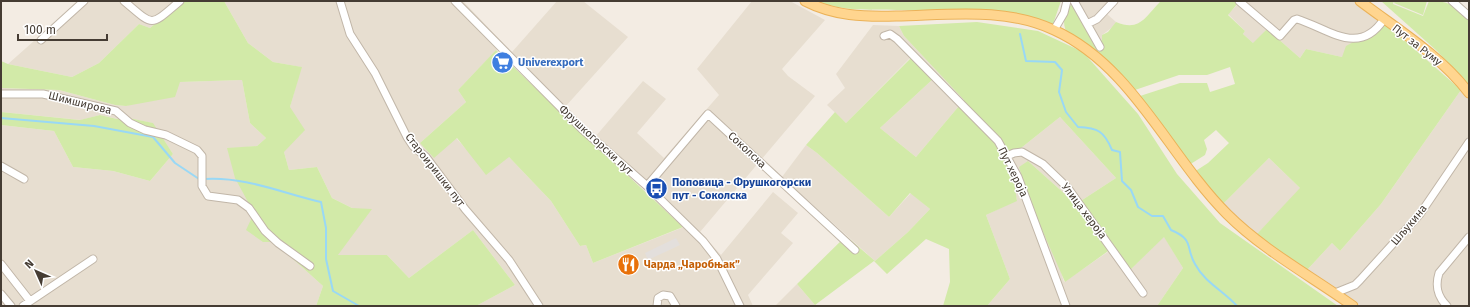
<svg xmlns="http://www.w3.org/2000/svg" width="1470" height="307" font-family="'Fira Sans',sans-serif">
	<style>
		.residential { fill: #e7ded0 }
		.green { fill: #d2eaa8 }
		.parking { fill: #e3dfdc }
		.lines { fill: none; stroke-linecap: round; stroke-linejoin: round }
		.stream { stroke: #99d8f5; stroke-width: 2 }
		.minor-casing { stroke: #c1b6a8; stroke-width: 9 }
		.major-casing { stroke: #ebb258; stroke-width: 11 }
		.minor { stroke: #fff; stroke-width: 7 }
		.major { stroke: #ffd58f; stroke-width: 9 }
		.labels { text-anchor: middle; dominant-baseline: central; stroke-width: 3; stroke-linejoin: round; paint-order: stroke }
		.street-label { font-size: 11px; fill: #453c33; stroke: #fff }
		.shop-label { font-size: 11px; font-weight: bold; fill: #366cbe; stroke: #fff; text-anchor: start }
		.transit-label { font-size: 11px; font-weight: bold; fill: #164399; stroke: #fff; text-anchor: start }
		.food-label { font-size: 11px; font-weight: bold; fill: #c56008; stroke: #fff; text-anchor: start }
	</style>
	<rect width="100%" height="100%" fill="#f3ece3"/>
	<!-- residential -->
	<path class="residential" d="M79 1H183L150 28 139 24 99 63 72 77 8 64Z
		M224 1H463L503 43 458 90 466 102 420 143 456 138 466 149 509 157 551 201 580 246 586 245 593 263 689 225 595 137 643 81 666 99 637 133 664 158 719 95 697 69 752 1H790L825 20 782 69 788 76 815 96 700 232 721 255 773 192 798 213 781 233 793 243 748 295 753 306H476L515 285 473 230 409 278 387 255H338L352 208 332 198 317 167 289 170 284 152 290 107 301 67 273 62 248 43Z
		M557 1H583L628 37 565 107 512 52Z
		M1070 1H1119L1107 14 1116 22 1114 26 1102 35V40L1097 42Z
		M1235 1H1356L1386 24 1362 38 1342 57 1306 49 1300 58 1267 29 1254 44 1243 34 1245 31 1228 14 1238 4Z
		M873 25 899 26 904 36 964 100 916 157 880 128 933 79 911 57 846 123 827 105 845 88 836 74Z
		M242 80 250 123 266 138 257 146 228 149 274 242 323 286 316 306H1V125L54 131 73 167 113 171 150 181 173 154 152 123 129 118 117 119 100 115 81 120 1 112V88L59 90 115 105 126 106 180 82Z
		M1461 90 1469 99V306H1361L1307 270 1332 243 1340 251 1381 204Z
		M1060 117 1116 178 1076 204 1028 161 1064 282 1112 249 1127 273 1164 236 1183 268 1157 306H987L1010 279 986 215 1017 200 1006 160Z
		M806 145 817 153 889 217 911 193 930 209 908 232 875 261 782 177Z
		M1269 158 1301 189 1256 235 1223 204Z
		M797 284 815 305 775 306Z"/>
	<!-- green -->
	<path class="green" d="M183 1H224L248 43 273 62 302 67 290 107 305 130 284 152 289 170 317 167 332 198 352 208 372 209 338 255H387L409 278 473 230 515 285 476 306H316L323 286 274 242H263L246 230 254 213 235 178 227 148 257 146 266 138 250 123 242 80 180 82 175 97 126 106 115 105 59 90 1 88V61L8 64 72 77 99 63 139 24 150 28Z
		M818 1H1061L1053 24C1003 10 948 11 897 10 872 9 842 12 818 1Z
		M1161 1H1235L1238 3 1228 15 1245 31 1243 34 1253 43 1267 29 1300 58 1306 49 1342 57 1346 46 1386 24 1461 90 1381 204 1340 251 1332 243 1307 270 1256 235 1300 188 1269 158 1223 204 1194 172 1208 163 1229 143 1216 130 1204 140 1207 149 1205 155 1189 165 1140 96 1180 83H1207L1210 92 1235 84 1230 67 1207 75H1179L1135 90 1110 63 1068 34C1061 25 1064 11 1072 4L1097 42 1102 40V35L1108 32 1116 22C1140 32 1145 17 1161 1Z
		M1381 1H1394L1393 4 1423 16 1429 1C1452 1 1452 6 1469 21V85L1437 51Z
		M1395 1H1427L1423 15 1394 3Z
		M977 22 1038 31 1083 52 1138 114 1177 174 1220 223 1338 306H1157L1183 268 1164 237 1127 273 1111 249 1065 282 1028 198 1019 167 1028 161 1076 204 1116 178 1060 117 1006 160 1014 182 1017 201 986 215 1010 279 987 306H943L950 282 949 249 926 239 887 274 874 261 815 305 797 284 846 236 875 261 908 232 930 209 910 193 889 217 817 153 806 145 835 112 846 123 912 57 933 79 880 128 916 157 964 100 904 36 899 26Z
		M496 50 579 130 683 227 593 263 586 245 580 246 551 201 509 157 486 175 457 138 434 158 420 143 466 102 458 90Z
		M1 112 80 120 100 115 117 119 129 118 153 123 173 154 150 181 113 171 73 167 54 131 1 125Z"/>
	<!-- parking -->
	<path class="parking" d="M676 238 680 245 648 260 645 253Z"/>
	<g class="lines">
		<!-- stream -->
		<path class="stream" d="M1020 34 1026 61 1055 62 1062 70 1059 92 1066 112 1078 127C1098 128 1104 131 1112 150L1120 152 1122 181 1131 190 1138 207 1152 216H1163L1171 230C1195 240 1185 247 1195 264 1205 283 1224 291 1237 306
			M1 118 94 126 153 137 175 163 199 179
			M204 179C244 176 282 193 321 202L326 228V259L333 291 359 306"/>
		<defs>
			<path id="minor" d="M124 1C155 27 149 27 180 1
				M340 1 350 34 375 73 407 137 413 146 426 157 465 209 509 260 539 306
				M455 1 582 129 647 186 703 241 717 259 740 306
				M1074 1 1100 47
				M1239 1 1280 36 1294 20 1297 19C1329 29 1359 57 1384 19
				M1452 1 1469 16
				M1087 24 1097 19 1114 1
				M1054 30 1064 13 1067 1
				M884 36 890 34 897 39 998 141 1018 177 1066 306
				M41 40 84 1
				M1 94H43L116 111 130 123 145 130 166 135 197 150 202 156V186L208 196 238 200 249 208 265 231 278 243 310 266
				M1007 156 1014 153 1022 152 1043 164 1068 188 1143 293
				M1 166 24 179
				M647 186 708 114 855 250
				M1 264 30 301
				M1335 293 1355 285 1360 280 1420 214 1469 142
				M1 294 11 306
				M23 306 93 259
				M657 306 658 298 663 295 670 296 676 306
				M1447 306C1437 296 1435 286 1439 273L1469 237"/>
			<path id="major" d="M805 1C834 16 864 17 896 16 949 15 1005 7 1054 30 1133 66 1168 155 1227 214 1263 250 1311 276 1353 306
				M1360 1C1397 29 1440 55 1469 93"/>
		</defs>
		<!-- minor casing -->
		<use href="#minor" class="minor-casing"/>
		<!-- major casing -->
		<use href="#major" class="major-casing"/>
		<!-- minor -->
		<use href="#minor" class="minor"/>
		<!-- major -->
		<use href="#major" class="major"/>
	</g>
	<!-- icons -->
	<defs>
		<symbol id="supermarket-disc" viewBox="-11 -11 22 22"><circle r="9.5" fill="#3f7fe0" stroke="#fff"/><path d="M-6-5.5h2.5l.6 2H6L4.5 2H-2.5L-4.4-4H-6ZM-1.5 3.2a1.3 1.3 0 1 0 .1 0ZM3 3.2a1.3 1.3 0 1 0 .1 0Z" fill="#fff"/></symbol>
		<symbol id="bus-disc" viewBox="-11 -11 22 22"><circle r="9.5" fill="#1a4fb4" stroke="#fff"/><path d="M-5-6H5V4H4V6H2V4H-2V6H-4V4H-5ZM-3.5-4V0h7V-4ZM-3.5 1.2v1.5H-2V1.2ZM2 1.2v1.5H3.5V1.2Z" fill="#fff"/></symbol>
		<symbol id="restaurant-disc" viewBox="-11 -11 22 22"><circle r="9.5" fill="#e8710a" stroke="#fff"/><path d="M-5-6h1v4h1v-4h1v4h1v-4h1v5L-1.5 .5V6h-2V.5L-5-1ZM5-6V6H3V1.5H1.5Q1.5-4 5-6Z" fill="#fff"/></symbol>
	</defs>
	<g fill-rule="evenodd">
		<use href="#supermarket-disc" x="490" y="50" width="25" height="25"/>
		<use href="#bus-disc" x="644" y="176" width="25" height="25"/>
		<use href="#restaurant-disc" x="616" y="252" width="25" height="25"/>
	</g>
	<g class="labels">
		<!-- street labels -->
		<g class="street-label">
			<text transform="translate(1417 45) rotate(38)">Пут за Руму</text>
			<text transform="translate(80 103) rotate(14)">Шимширова</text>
			<text transform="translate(596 140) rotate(43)">Фрушкогорски пут</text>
			<text transform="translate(747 150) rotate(43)">Соколска</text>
			<text transform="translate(435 170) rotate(52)">Староиришки пут</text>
			<text transform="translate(1013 172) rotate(64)">Пут хероја</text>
			<text transform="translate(1084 211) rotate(53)">Улица хероја</text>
			<text transform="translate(1409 225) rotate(-50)">Шљукина</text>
		</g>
		<!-- shop labels -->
		<g class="shop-label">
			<text x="518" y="62">Univerexport</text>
		</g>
		<!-- transit labels -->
		<g class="transit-label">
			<text x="672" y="182">Поповица - Фрушкогорски<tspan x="672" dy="13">пут - Соколска</tspan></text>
		</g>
		<!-- food labels -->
		<g class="food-label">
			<text x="644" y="264">Чарда „Чаробњак”</text>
		</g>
	</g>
	<!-- border -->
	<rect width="1470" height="307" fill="none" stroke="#453c33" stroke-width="4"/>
	<!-- north arrow -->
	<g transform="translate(36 271) rotate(315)" stroke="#ffffff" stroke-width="3" paint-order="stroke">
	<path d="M0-3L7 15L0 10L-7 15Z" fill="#453c33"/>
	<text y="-6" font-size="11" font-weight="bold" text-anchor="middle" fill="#453c33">N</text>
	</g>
	<!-- scale -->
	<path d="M18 34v6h89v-6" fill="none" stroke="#453c33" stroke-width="2"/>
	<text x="24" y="34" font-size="12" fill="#453c33" stroke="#ffffff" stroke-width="3" paint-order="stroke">100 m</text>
</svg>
